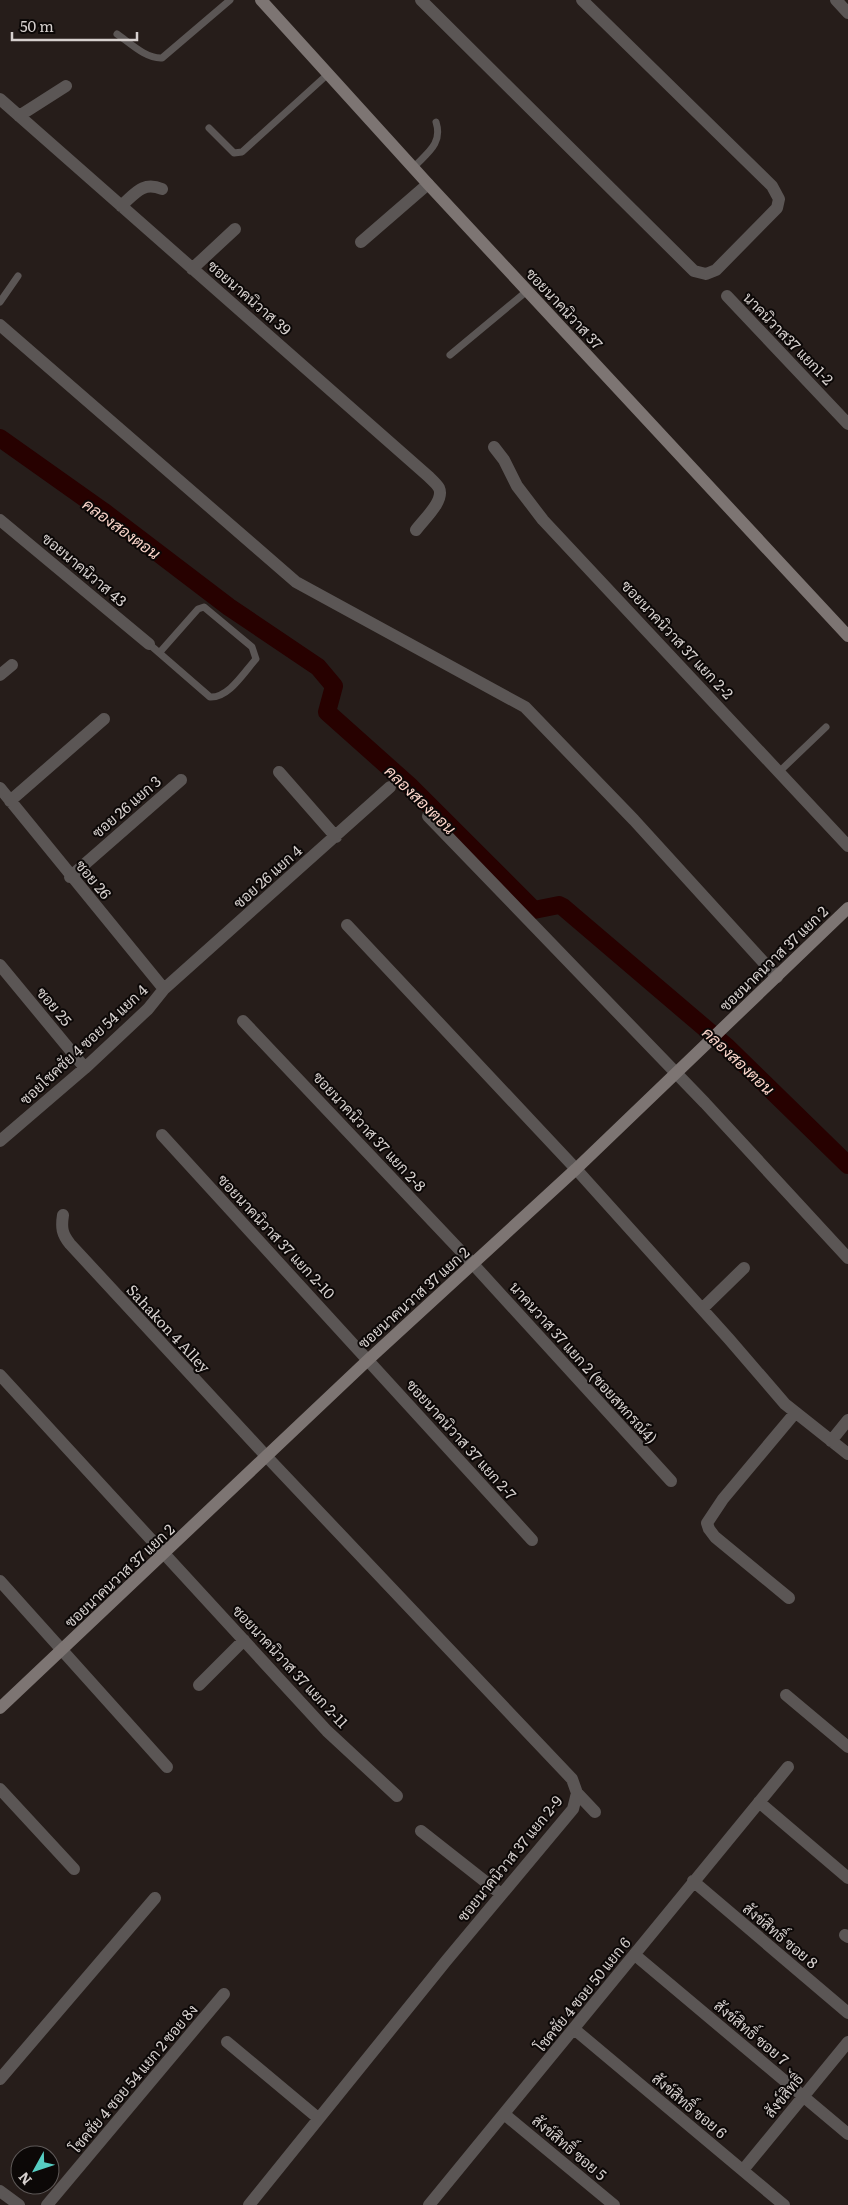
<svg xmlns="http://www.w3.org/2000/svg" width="848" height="2205" font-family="Literata,Sarabun,serif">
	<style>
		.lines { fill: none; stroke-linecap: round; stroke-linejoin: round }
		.canal { stroke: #270100; stroke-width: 18 }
		.lane { stroke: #5b5655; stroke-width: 7 }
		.street { stroke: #5b5655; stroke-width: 12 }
		.secondary { stroke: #7d7573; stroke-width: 12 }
		.labels { text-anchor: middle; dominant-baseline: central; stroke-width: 4; stroke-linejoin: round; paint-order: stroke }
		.street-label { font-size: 15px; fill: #d6d0ce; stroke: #0c0807 }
		.water-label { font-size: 16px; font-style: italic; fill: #fbd5ca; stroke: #0c0807 }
	</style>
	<rect width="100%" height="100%" fill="#261d1a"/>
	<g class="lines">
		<!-- canal -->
		<path class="canal" d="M0 438 103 511 229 607 318 667 334 686 327 712 411 787 534 910 559 905 563 907 726 1046 848 1165"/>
		<!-- lane -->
		<path class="lane" d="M117 34C130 43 146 59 162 58L230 0
			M209 128 234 153 242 152 328 74
			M413 168C427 153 443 144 436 122
			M0 302 18 276
			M450 355 527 291
			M149 644 210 697C229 698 244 672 256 659L252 647 204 607 198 609 160 652
			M780 771 826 727"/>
		<!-- street -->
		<path class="street" d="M421 0 694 271 706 274 716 270 777 208 779 199 772 186 582 0
			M836 0 848 13
			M0 99 428 476C431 479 437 484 439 488 445 501 423 520 416 530
			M19 116 66 86
			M121 206C135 194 142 181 162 189
			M361 242 428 184
			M192 269 235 229
			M727 296 848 424
			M0 325 296 582 525 707 634 820 777 977
			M494 447 504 460 517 486 543 520 848 846
			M0 520 149 644
			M0 675 12 665
			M279 772 336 837
			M0 788 164 989
			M10 801 104 719
			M428 816 705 1103 848 1258
			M70 877 181 780
			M347 925 576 1169 729 1339 785 1404 848 1454
			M0 965 85 1068
			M243 1021 473 1264 671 1481
			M162 1135 532 1540
			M0 1141 85 1068 148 1009 164 989 390 787
			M63 1215C61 1228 62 1234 70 1244L267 1457 572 1779 577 1793 573 1809 446 1961 249 2205
			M702 1309 744 1268
			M0 1375 327 1731 397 1796
			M831 1441 848 1420
			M0 1581 167 1767
			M789 1598 715 1537 709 1529 707 1523 723 1499 795 1413
			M199 1685 244 1640
			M786 1695 848 1747
			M0 1789 74 1869
			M577 1793 595 1812
			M759 1802 848 1878
			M421 1831 501 1894
			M693 1881 848 2013
			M845 1935 848 1937
			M635 1955 848 2134
			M574 2029 784 2205
			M227 2042 318 2118
			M0 2079 155 1898
			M504 2114 614 2205
			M743 2170 848 2042
			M0 2191 19 2205
			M47 2205 224 1994
			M429 2205 788 1767"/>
		<!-- secondary -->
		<path class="secondary" d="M261 0 428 184 848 636
			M0 1708 369 1359 576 1169 848 908"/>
	</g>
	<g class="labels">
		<!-- street labels -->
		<g class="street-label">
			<text transform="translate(250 297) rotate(41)">ซอยนาคนิวาส 39</text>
			<text transform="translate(565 308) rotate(47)">ซอยนาคนิวาส 37</text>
			<text transform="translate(789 338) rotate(46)">นาคนิวาส37 แยก1-2</text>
			<text transform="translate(85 569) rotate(40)">ซอยนาคนิวาส 43</text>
			<text transform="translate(678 639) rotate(47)">ซอยนาคนิวาส 37 แยก 2-2</text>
			<text transform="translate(126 806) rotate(-41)">ซอย 26 แยก 3</text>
			<text transform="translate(267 876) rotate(-42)">ซอย 26 แยก 4</text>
			<text transform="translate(94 879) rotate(50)">ซอย 26</text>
			<text transform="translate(773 958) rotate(-44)">ซอยนาคนวาส 37 แยก 2</text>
			<text transform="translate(55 1006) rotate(50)">ซอย 25</text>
			<text transform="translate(83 1044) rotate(-43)">ซอยโชคชัย 4 ซอย 54 แยก 4</text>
			<text transform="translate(370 1131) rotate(47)">ซอยนาคนิวาส 37 แยก 2-8</text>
			<text transform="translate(277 1236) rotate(47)">ซอยนาคนิวาส 37 แยก 2-10</text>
			<text transform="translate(413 1297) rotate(-42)">ซอยนาคนวาส 37 แยก 2</text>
			<text transform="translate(169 1328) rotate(47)">Sahakon 4 Alley</text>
			<text transform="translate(584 1362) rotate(48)">นาคนวาส 37 แยก 2 (ซอยสหกรณ์4)</text>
			<text transform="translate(462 1439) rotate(48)">ซอยนาคนิวาส 37 แยก 2-7</text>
			<text transform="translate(119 1575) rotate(-43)">ซอยนาคนวาส 37 แยก 2</text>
			<text transform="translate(291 1666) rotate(47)">ซอยนาคนิวาส 37 แยก 2-11</text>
			<text transform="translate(509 1858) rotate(-51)">ซอยนาคนิวาส 37 แยก 2-9</text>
			<text transform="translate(781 1935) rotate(40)">สังข์สิทธิ์ ซอย 8</text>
			<text transform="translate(582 1994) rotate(-51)">โชคชัย 4 ซอย 50 แยก 6</text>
			<text transform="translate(752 2032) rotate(40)">สังข์สิทธิ์ ซอย 7</text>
			<text transform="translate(133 2078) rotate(-50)">โชคชัย 4 ซอย 54 แยก 2 ซอย 8ง</text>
			<text transform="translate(783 2095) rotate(-51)">สังข์สิทธิ์</text>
			<text transform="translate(690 2105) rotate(40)">สังข์สิทธิ์ ซอย 6</text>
			<text transform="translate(570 2147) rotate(40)">สังข์สิทธิ์ ซอย 5</text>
		</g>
		<!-- water labels -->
		<g class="water-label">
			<text transform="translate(122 528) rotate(36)">คลองสองตอน</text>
			<text transform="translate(421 799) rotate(44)">คลองสองตอน</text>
			<text transform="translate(739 1060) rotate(43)">คลองสองตอน</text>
		</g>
	</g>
	<!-- north arrow -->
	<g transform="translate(35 2170) rotate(230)"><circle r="24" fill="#0c0807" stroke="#5d5857"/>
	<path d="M0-4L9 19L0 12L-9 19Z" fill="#56cec3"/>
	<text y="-8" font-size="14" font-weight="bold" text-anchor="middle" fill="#d6d0ce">N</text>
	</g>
	<!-- scale -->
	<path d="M12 32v8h125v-8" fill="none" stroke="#d6d0ce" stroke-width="2.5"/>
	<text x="20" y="32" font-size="15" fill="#d6d0ce" stroke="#0c0807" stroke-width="4" paint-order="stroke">50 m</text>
</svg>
